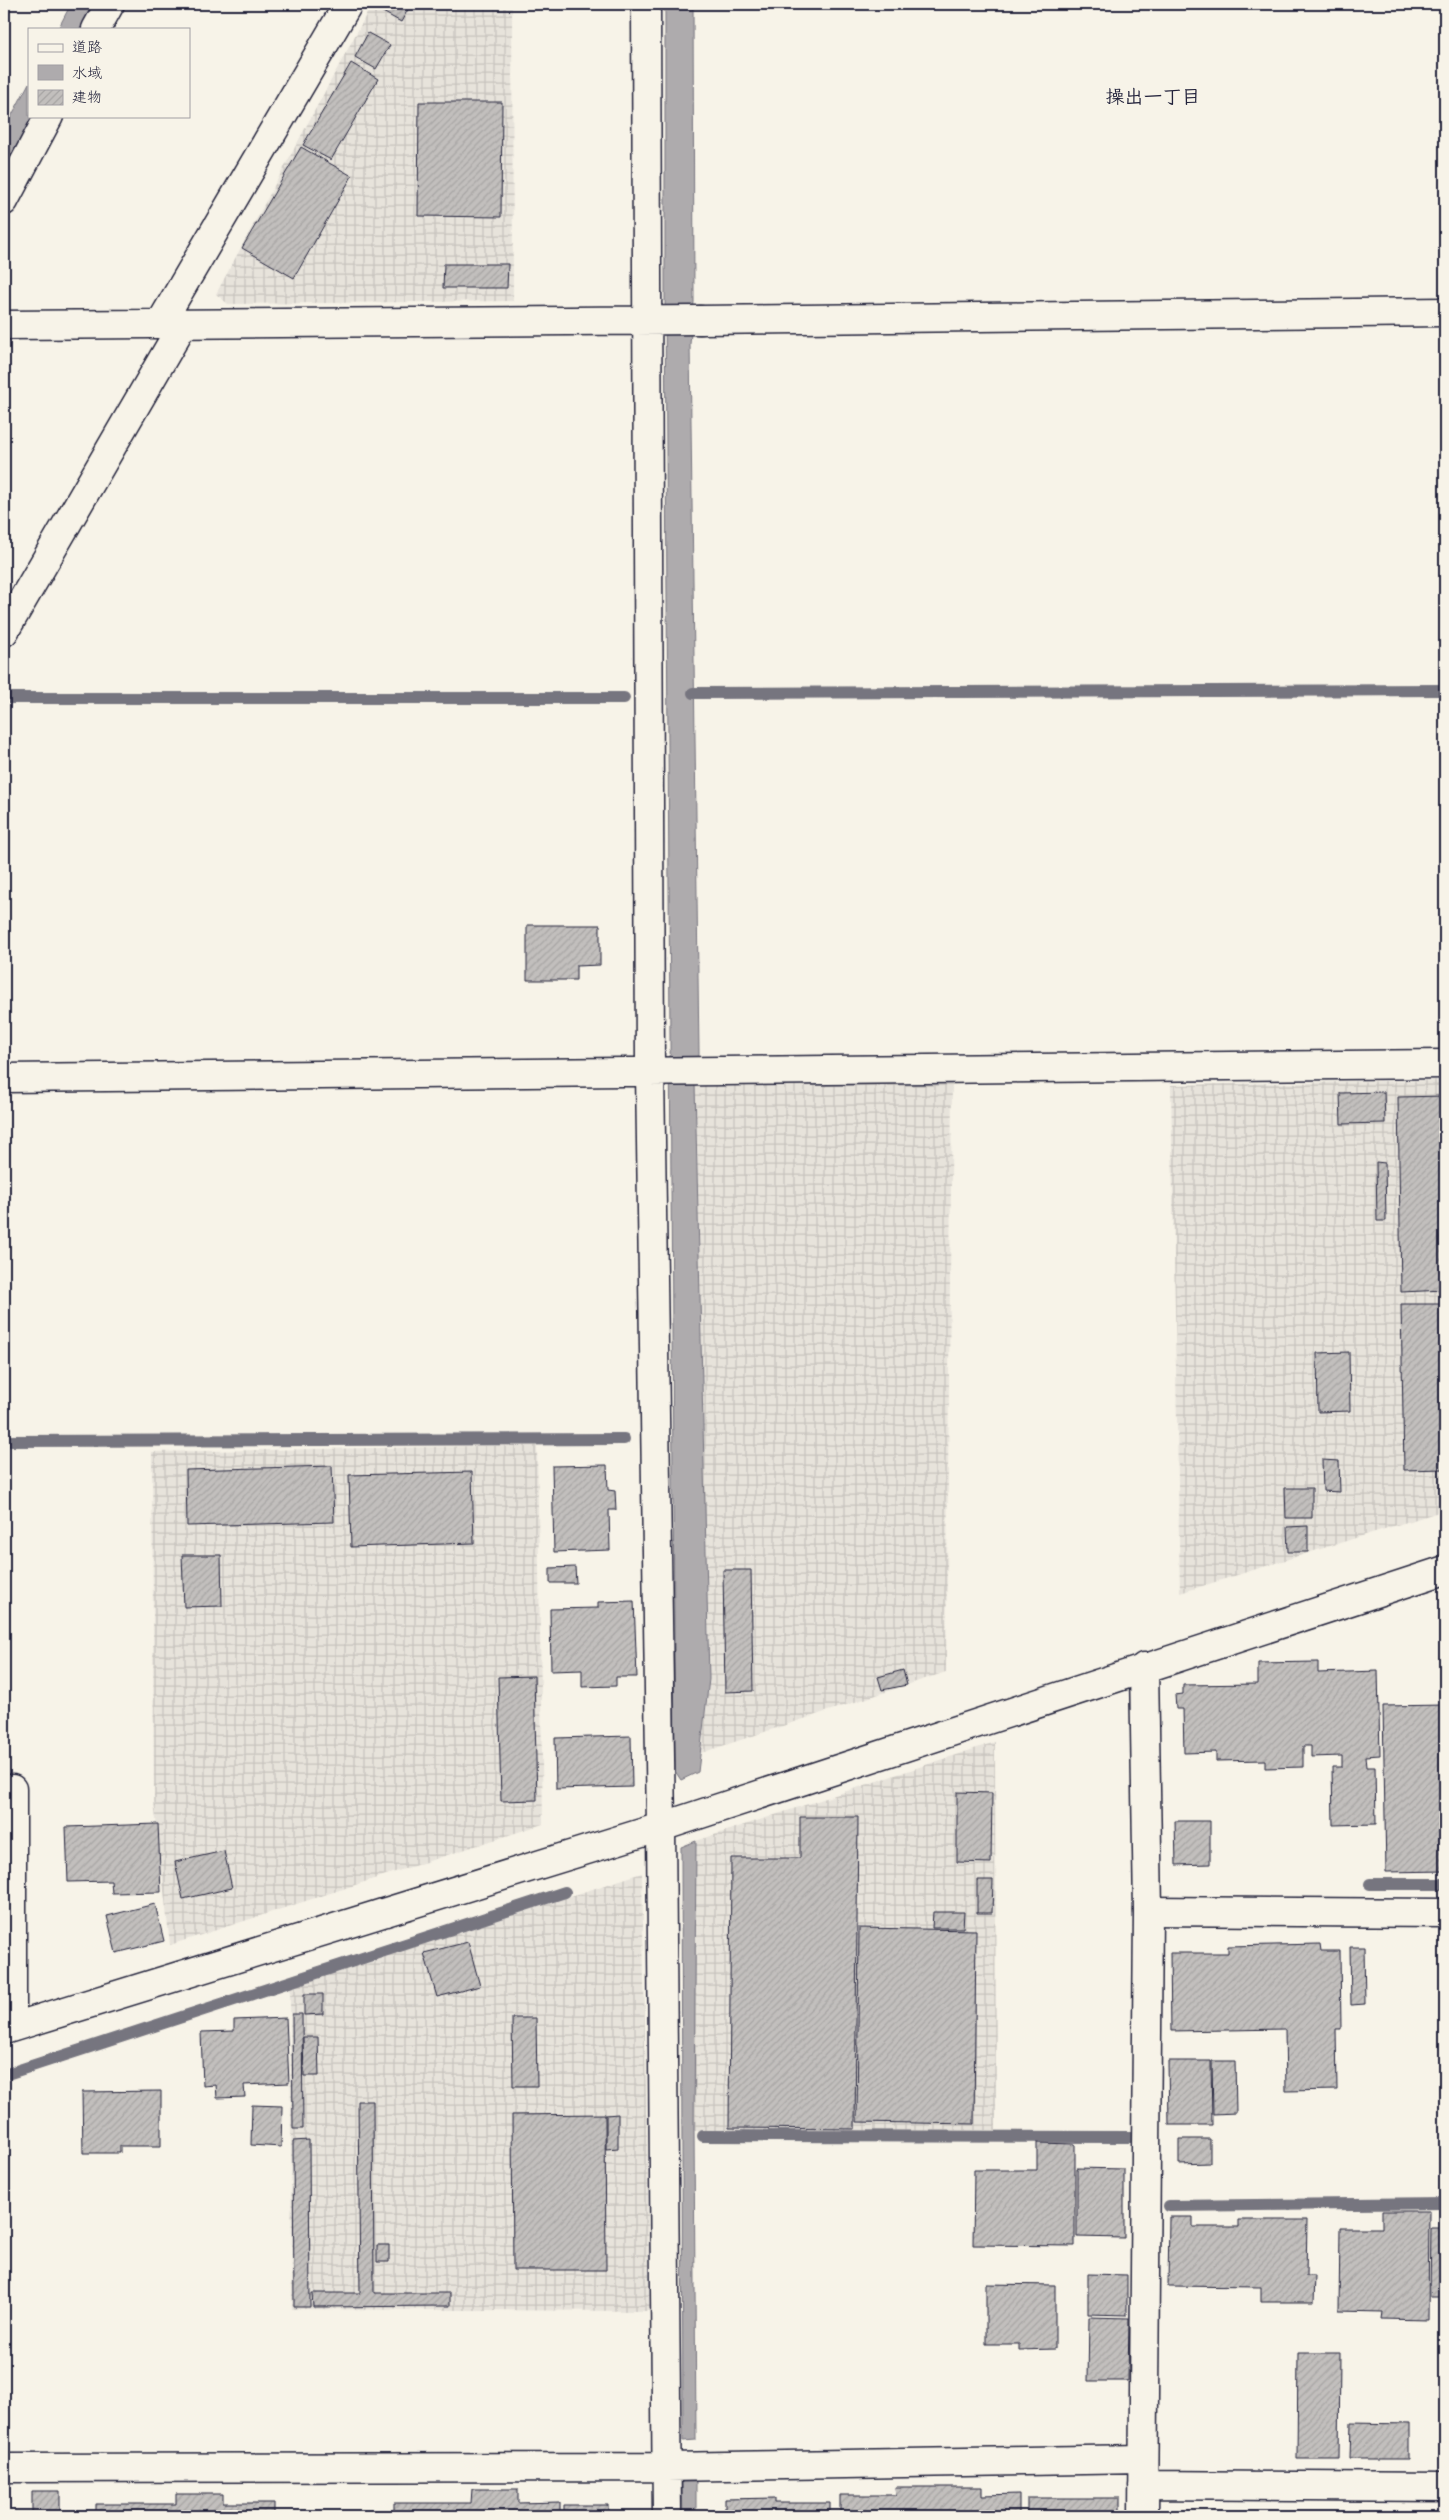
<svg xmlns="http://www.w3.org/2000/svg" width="1449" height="2520" font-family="'Architects Daughter','Klee One',sans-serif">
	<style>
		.industrial { fill: url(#industrial-grid) }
		.water { fill: #aeabad; stroke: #76747f }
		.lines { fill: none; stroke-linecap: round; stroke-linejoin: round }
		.stream { stroke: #76747f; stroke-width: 12 }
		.building { fill: url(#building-hatch); stroke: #22223b }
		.minor-casing { stroke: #22223b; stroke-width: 31 }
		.tertiary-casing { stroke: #22223b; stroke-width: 31 }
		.minor { stroke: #f7f3e8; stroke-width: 28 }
		.tertiary { stroke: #f7f3e8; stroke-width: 28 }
		.labels { text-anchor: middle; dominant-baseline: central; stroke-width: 4; stroke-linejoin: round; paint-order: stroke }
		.neighbourhood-label { font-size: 19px; font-weight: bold; fill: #22223b; stroke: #f7f3e8 }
	</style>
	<defs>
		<pattern id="industrial-grid" width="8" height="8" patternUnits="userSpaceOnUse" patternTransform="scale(1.25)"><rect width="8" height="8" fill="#e7e3db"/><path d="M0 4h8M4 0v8" fill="none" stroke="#c6c2bd"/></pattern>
		<pattern id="building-hatch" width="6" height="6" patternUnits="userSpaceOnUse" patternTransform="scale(1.25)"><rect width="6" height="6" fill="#c2bfbd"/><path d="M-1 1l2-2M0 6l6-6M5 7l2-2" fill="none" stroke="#a6a4a3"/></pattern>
	</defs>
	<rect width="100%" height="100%" fill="#f7f3e8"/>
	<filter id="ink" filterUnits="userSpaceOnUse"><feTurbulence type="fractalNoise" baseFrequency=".02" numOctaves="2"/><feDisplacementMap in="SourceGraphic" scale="10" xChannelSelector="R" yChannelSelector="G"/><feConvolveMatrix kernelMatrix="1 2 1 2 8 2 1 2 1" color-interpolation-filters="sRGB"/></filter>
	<g filter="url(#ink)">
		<!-- industrial -->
		<path class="industrial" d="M372 4H512L513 301 228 304 216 294Z
			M1445 1080V1510L1180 1593 1171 1085Z
			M952 1083 946 1672 701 1753 709 1679 695 1085Z
			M537 1445 543 1824 170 1945 154 1801 152 1452Z
			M995 1742 996 2130 694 2131 696 1841Z
			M642 1873 650 2311 292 2309 290 1987Z"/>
		<!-- water -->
		<path class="water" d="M71 4H94L80 29H58Z
			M665 4H693L694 302 690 344 699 1054 695 1085 709 1679 698 1772 681 1780 675 1771 665 297Z
			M29 83V116H34L4 172V130Z
			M696 1841 694 2131 696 2440 683 2441 681 1847Z
			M682 2482H696V2516H683Z"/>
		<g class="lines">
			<!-- stream -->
			<path class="stream" d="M693 693 1445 690
				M4 698H624
				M4 1441 624 1439
				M1370 1884H1445
				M4 2075 565 1892
				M703 2136 1131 2137
				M1169 2206 1445 2203"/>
		</g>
		<!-- building -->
		<path class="building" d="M385 4H411L401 22 381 11Z
			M368 33 390 45 376 69 355 57Z
			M351 63 378 79 331 160 303 145Z
			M419 102H502L501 217 418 216Z
			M301 147 352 176 294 278 242 248Z
			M444 264H508L507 288H443Z
			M527 925H600V965L576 966V980H527Z
			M1384 1092 1385 1123 1341 1124 1340 1093Z
			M1445 1096V1290L1401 1292 1398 1097Z
			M1376 1162 1385 1163 1386 1221H1377Z
			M1401 1304H1445V1469L1404 1470Z
			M1349 1352 1350 1411 1318 1412 1317 1353Z
			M1322 1460 1339 1461 1340 1492 1323 1491Z
			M607 1465 608 1490 615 1491 616 1510H609L610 1550 554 1552 552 1466Z
			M332 1466 334 1522 187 1526 186 1470Z
			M472 1472 474 1543 351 1547 349 1475Z
			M1285 1488H1312V1518H1286Z
			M1308 1526V1552H1288L1287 1527Z
			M182 1555H221L222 1606 184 1607Z
			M575 1567 576 1583H550V1568Z
			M723 1570H751L753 1691 725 1692Z
			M634 1601 637 1677H616V1686L582 1687V1670L551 1671 550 1609 598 1608V1602Z
			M1318 1662V1673L1378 1671 1380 1755 1365 1756 1366 1767H1375L1376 1824 1333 1825 1332 1767H1342V1756L1311 1757V1746H1303V1767L1265 1768V1760L1216 1761V1752L1184 1753 1183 1709H1176L1175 1695 1183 1694V1685L1258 1684V1663Z
			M903 1670 907 1685 882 1690 878 1677Z
			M534 1676 537 1800 501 1801 498 1677Z
			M1445 1705V1871L1386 1872 1383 1706Z
			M631 1736 632 1787 556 1789 555 1738Z
			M957 1792 992 1793 991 1863 957 1862Z
			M800 1817H858L855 2129 729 2128 731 1858H800Z
			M1175 1821H1210V1864L1176 1865Z
			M158 1824 161 1892 112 1893 111 1881 68 1882 66 1827Z
			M224 1851 232 1888 183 1899 175 1862Z
			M977 1880H993L992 1913H977Z
			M155 1904 164 1941 116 1953 107 1916Z
			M933 1912H964L963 1928H932Z
			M859 1928 976 1930 974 2124 857 2122Z
			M468 1942 480 1986 437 1997 424 1953Z
			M1320 1944 1321 1951H1340L1341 2029H1336L1337 2090 1286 2091 1285 2029 1171 2031 1170 1953H1228V1946Z
			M1350 1947H1364L1365 2004 1351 2005Z
			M304 1994H323V2014L304 2015Z
			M292 2014H302L303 2129H293Z
			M286 2018 289 2083 244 2085 245 2097 217 2098 216 2085 203 2086 201 2032 234 2031V2020Z
			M512 2018H536L537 2086H513Z
			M303 2037H318L319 2076H304Z
			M1168 2061H1211L1212 2125H1169Z
			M1212 2061H1235L1236 2113 1213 2114Z
			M161 2091V2146H120V2153H83L82 2092Z
			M358 2101H373L374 2293H450V2306L313 2307 312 2293H360Z
			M252 2105 282 2106 281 2147 251 2145Z
			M605 2114 606 2270H513L512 2115Z
			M618 2114V2148L606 2149V2115Z
			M1179 2139H1210V2163L1179 2164Z
			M309 2140 310 2307H294L293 2141Z
			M1037 2143 1075 2144V2246L973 2245 974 2170H1037Z
			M1077 2168 1124 2169V2238L1077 2237Z
			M1382 2211H1429L1428 2320 1381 2319 1382 2312 1339 2311 1340 2228H1382Z
			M1169 2217H1193V2227H1238V2220H1307L1306 2276H1315L1314 2302H1261V2287L1168 2286Z
			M1431 2228H1445V2297H1430Z
			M377 2245H389V2262H377Z
			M1088 2274 1127 2275V2315L1088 2314Z
			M986 2284 1055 2285V2349L1019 2350V2344H986Z
			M1089 2317 1129 2318 1128 2381H1088Z
			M1298 2353H1340L1339 2459H1297Z
			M1351 2423 1409 2424V2459H1350Z
			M895 2487H982V2495L1019 2494V2516H840V2495H896Z
			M472 2489H518V2503L560 2502V2516H394V2503H471Z
			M32 2491H60V2516H32Z
			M176 2494H223V2503H274V2516H96V2504H176Z
			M775 2498V2503H830V2516H725V2499Z
			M1027 2498H1120V2516H1027Z
			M564 2505H608V2516H564Z"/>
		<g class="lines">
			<defs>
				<path id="minor" d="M646 4 650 1072 661 1827 667 2516
					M96 29 110 4
					M4 201 49 116
					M160 324 348 4
					M4 325 700 320
					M4 632 183 324
					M4 1078 1445 1064
					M4 1789H12V2027
					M4 2468 667 2467 1143 2459
					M1143 2485 1445 2487
					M1143 2516 1148 1911 1144 1667"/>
				<path id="tertiary" d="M700 320 1445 312
					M1148 1911 1445 1913
					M4 2030 661 1827 1445 1570"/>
			</defs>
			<!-- minor casing -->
			<use href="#minor" class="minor-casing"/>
			<!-- tertiary casing -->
			<use href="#tertiary" class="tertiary-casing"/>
			<!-- minor -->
			<use href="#minor" class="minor"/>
			<!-- tertiary -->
			<use href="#tertiary" class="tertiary"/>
		</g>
	</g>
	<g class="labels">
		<!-- neighbourhood labels -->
		<g class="neighbourhood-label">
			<text x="1153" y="97">操出一丁目</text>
		</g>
	</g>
	<!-- margin -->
	<rect width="1449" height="2520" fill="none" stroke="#f7f3e8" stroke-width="20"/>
	<rect x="10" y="10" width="1429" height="2500" fill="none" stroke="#22223b" stroke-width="2" filter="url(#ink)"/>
	<!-- legend -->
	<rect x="28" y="28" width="162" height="90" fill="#f7f3e8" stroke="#a29fa3"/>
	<rect x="38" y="44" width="25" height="8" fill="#f7f3e8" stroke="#a29fa3"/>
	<text x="72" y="52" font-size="15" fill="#22223b">道路</text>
	<rect x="38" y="65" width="25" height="15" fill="#aeabad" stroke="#a29fa3"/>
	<text x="72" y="78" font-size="15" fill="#22223b">水域</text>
	<rect x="38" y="90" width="25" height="15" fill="url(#building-hatch)" stroke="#a29fa3"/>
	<text x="72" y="102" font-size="15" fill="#22223b">建物</text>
</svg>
